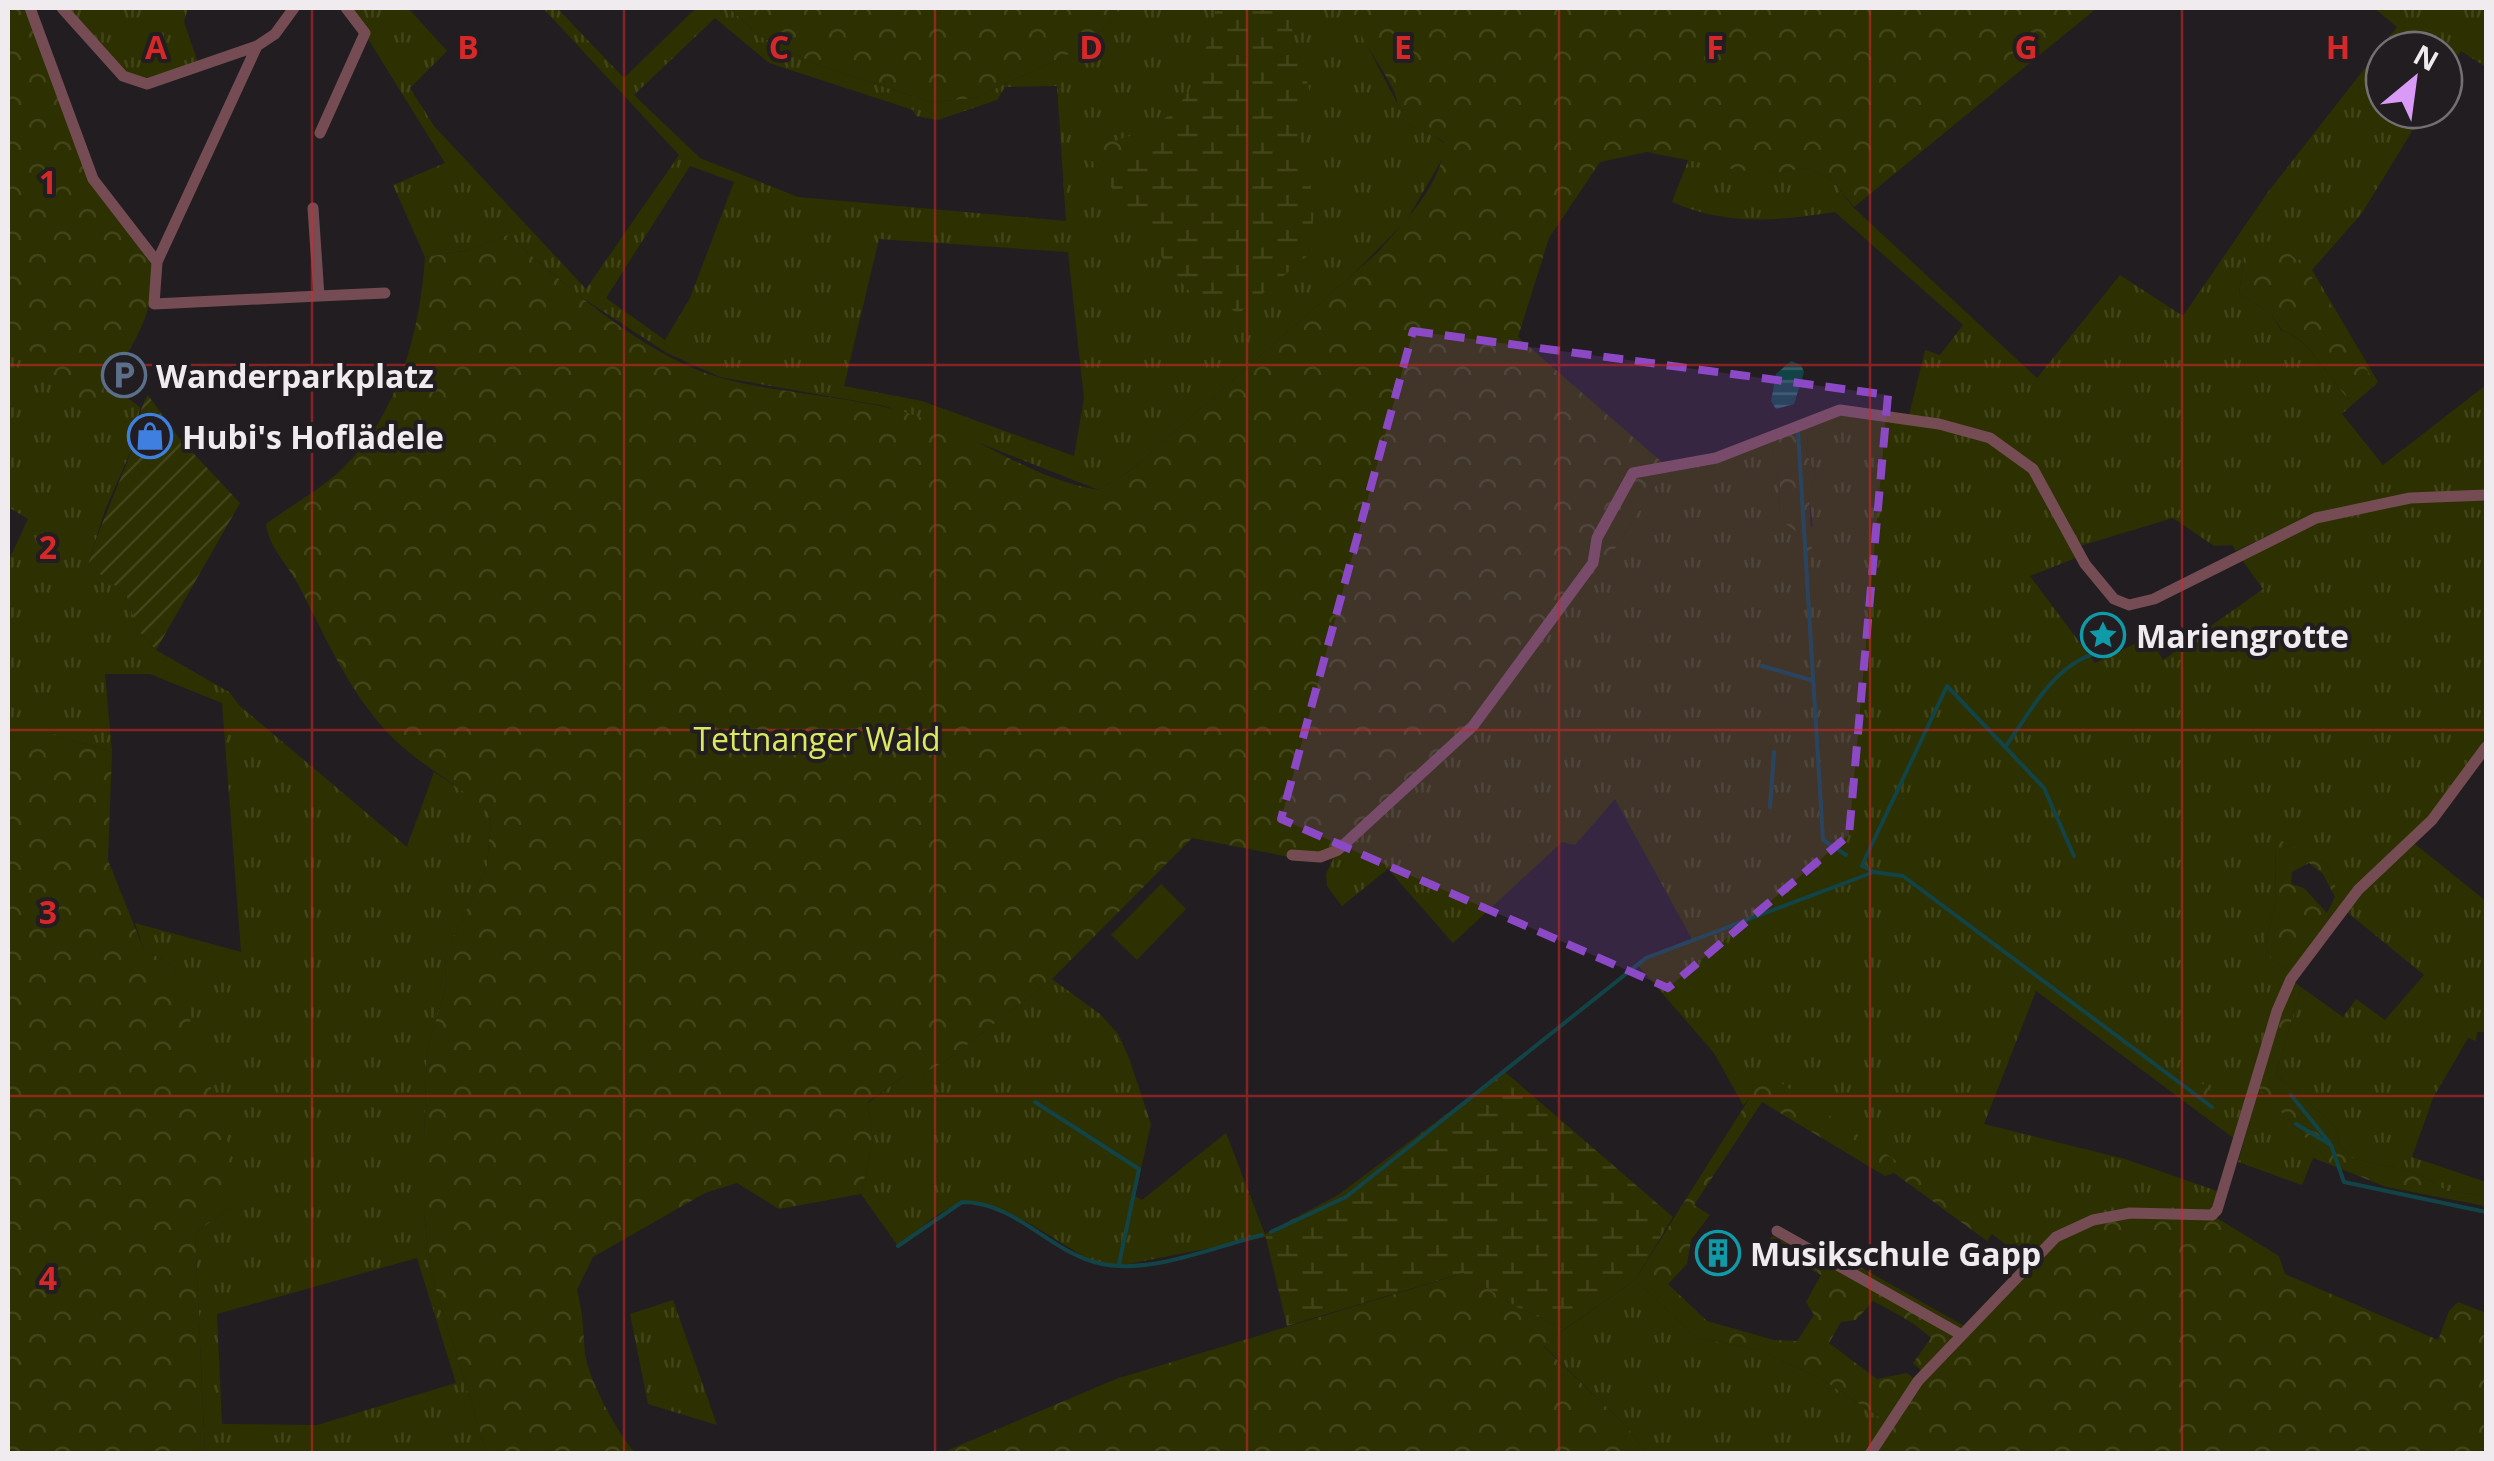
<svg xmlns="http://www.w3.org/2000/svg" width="2494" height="1461" font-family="'Open Sans',sans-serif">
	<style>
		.grass { fill: url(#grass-tufts); fill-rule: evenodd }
		.forest { fill: url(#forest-crowns); fill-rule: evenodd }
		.wetland { fill: url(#wetland-marsh) }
		.park { fill: #2d3000 }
		.garden { fill: url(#garden-furrows) }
		.water { fill: url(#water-rules) }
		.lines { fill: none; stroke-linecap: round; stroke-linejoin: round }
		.stream { stroke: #124347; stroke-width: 4 }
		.street { stroke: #754c54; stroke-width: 11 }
		.marked { fill: #8c49c6; fill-opacity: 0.2; stroke: #8c49c6; stroke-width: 8; stroke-dasharray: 20 12; stroke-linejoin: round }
		.grid { fill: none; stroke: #d62828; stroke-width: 2.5; stroke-opacity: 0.55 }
		.labels { text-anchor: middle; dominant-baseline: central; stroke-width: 8; stroke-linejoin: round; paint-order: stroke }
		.poi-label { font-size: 32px; font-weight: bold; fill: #efebef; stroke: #221d21; text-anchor: start }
		.park-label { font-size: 32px; fill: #dde861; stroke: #221d21 }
		.grid-label { font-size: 32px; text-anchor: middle; font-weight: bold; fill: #d62828; stroke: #221d21; stroke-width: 8; stroke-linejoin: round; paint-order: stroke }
	</style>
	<defs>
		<pattern id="grass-tufts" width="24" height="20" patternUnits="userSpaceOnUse" patternTransform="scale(2.5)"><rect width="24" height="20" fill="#2d3000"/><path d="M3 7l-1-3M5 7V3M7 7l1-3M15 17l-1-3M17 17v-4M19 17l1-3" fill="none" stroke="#424419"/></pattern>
		<pattern id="forest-crowns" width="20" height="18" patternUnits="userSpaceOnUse" patternTransform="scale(2.5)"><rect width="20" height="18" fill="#2d3000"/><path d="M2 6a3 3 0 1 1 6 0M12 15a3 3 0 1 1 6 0" fill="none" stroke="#424419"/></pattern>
		<pattern id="wetland-marsh" width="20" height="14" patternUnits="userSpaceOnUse" patternTransform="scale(2.5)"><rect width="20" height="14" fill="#2d3000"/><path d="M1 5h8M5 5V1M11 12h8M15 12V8" fill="none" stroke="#424419"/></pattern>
		<pattern id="garden-furrows" width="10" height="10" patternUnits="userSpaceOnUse" patternTransform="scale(2.5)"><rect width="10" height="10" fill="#2d3000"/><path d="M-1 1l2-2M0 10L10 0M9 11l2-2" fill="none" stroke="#424419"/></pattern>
		<pattern id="water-rules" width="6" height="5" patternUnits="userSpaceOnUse" patternTransform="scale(2.5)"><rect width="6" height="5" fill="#124347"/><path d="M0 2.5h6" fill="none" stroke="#355e62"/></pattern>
	</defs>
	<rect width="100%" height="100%" fill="#221d21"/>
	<!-- grass -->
	<path class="grass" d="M68 8H188L184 22 198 63 145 79 125 71Z
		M349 8H408L447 51 410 88 434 126 586 289 679 155 543 8H557L624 78 696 8H729L760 36 817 65 931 102 975 98 1071 53 1102 30 1122 8H1350C1353 19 1405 120 1410 125 1420 133 1433 133 1444 143V156L1406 221 1353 274 1131 470 1099 490 885 406 720 377 667 353 578 295 507 235 469 250 425 257 393 185 445 163ZM715 18 769 63 913 110 916 116 938 120 997 100 1005 87 1057 86 1066 221 798 197 700 158 634 95ZM690 166 734 182 690 298 665 340 606 298ZM879 239 1068 252 1084 398 1074 456 922 401 844 386Z
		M2374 8H2486V67L2461 51 2444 79V50H2384V110H2425L2362 213 2312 270 2378 382 2374 386 2303 267 2244 256 2239 294 2269 312 2282 331C2307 335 2332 384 2353 404L2342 414 2383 465 2486 385V490C2382 494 2330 504 2236 551L2232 545 2214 546 2173 518 2073 548 2076 558 2030 576 2095 663 2149 637 2163 660 2263 589 2240 557 2316 521 2411 501 2486 498V742L2427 823 2345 912 2326 863 2276 839 2275 905 2265 945 2271 959 2291 972 2236 1140 2036 991 1984 1124 2125 1159 2220 1192 2212 1215 2028 1262 1969 1216 1759 1089 1743 1105 1714 1053 1637 964 1693 941 1615 799 1575 845 1562 842 1453 943 1388 869 1342 906 1327 886 1326 874 1333 859 1453 742 1576 583 1609 558 1665 471 1770 439 1780 486 1779 519 1813 527 1809 495 1816 476 1806 452 1810 421 1843 408 1909 415 1925 350 1940 355 1963 325 1835 212C1777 221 1727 226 1672 202L1689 158 1772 173 1807 168 1832 180 1854 208 2037 378 2120 275 2183 316 2268 192 2397 27Z
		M8 331 16 333 85 415 106 382 140 407 134 444 105 510 88 565 126 594 138 630 156 650 229 692 240 706 407 847 434 772 475 799 491 816 487 866 444 959 447 984 427 1050 424 1138V1213L431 1274 487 1453H205L195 1234 228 1208 216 1115 173 965 144 950 135 923 241 952 222 703 150 674H105L112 752C88 742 66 743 44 729L8 739V562L28 519 8 507ZM417 1258 456 1383 317 1425 222 1424 217 1314Z
		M2415 844 2486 901V1032H2477L2476 1041 2468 1038 2433 1098 2412 1157 2486 1182V1207L2475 1204 2478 1195 2447 1191 2417 1173 2351 1158 2341 1147 2334 1125 2276 1075 2301 987 2343 1017 2356 999 2385 1020 2424 975 2347 912 2364 887Z
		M1052 979 1100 1014 1118 1034 1129 1058 1151 1124 1135 1196 1142 1200 1226 1133 1266 1237 1118 1266 1100 1265C1064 1249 996 1191 957 1205 936 1212 916 1233 898 1246L861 1194 873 1141 868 1103 905 1075H921L947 1060Z
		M2259 1088 2331 1165 2313 1158 2302 1185 2238 1162Z
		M1635 1280 1696 1337 1762 1351 1823 1380 1887 1422 1870 1453H1646L1626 1426 1543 1345Z
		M673 1300 717 1425 648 1404 630 1314Z"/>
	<!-- forest -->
	<path class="forest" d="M8 8H26L89 181 156 263C150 338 122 356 85 416L16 334 8 331Z
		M729 8H1122L1102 30 1071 53 975 98 931 102 817 65 760 36Z
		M1350 8H2097L1854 207 1832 180 1807 168 1772 173 1737 170 1647 152 1600 162 1549 238 1518 337 1663 463 1665 471 1609 558 1582 584 1453 742 1333 859 1310 861 1192 838 1052 979 947 1060 921 1075H905L868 1102 873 1141 861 1194 779 1209 737 1183 705 1193 593 1257 577 1290C583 1313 583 1331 585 1353 588 1379 618 1434 635 1453H487L431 1274 424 1213V1138L427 1050 447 984 444 959 487 866 491 816C463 786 425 769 395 740 351 697 326 638 298 584 287 564 269 547 266 524 290 506 320 490 342 469 398 415 420 332 425 257L469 250 507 235C566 285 645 357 721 378 788 396 858 395 923 418 982 439 1037 481 1099 490L1131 470 1378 252C1403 224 1445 181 1444 142 1433 133 1418 133 1409 124 1398 113 1398 99 1392 87 1378 60 1358 37 1350 8Z
		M1150 129 1160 140C1138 161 1108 166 1080 159V143L1089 134 1115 141Z
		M2266 241C2310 251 2350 340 2372 378L2374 386 2353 404C2332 384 2307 335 2283 331L2269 312 2239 294 2244 256Z
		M1810 421 1806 452 1816 476 1809 495 1812 552 1798 555 1797 532 1779 519 1780 486 1770 439Z
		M44 728C66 743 87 742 112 752L108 860 144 950 173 965 237 1172 228 1208 195 1234 205 1453H8V739Z
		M2276 838 2326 863 2343 906 2294 982 2301 987 2276 1075 2334 1125 2341 1147 2351 1158 2417 1173 2447 1191 2479 1195 2475 1204 2386 1187 2331 1165 2252 1081 2291 972 2271 959 2265 945 2275 905ZM2309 863 2323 874 2335 897 2327 913 2304 888 2291 884 2292 872Z
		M2165 1072H2188L2216 1095 2215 1110 2203 1115 2180 1098Z
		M1775 1079 1996 1228 1987 1241 1894 1173 1885 1176 1762 1102 1694 1205 1710 1215 1691 1240 1687 1264 1668 1284 1707 1321 1774 1340 1797 1341 1814 1315 1806 1302 1821 1275 1766 1245 1772 1236 1862 1268 1966 1327 2056 1237 2093 1220 2212 1215 2279 1256 2285 1274 2438 1340 2449 1311 2458 1302 2486 1313V1453H1870L1887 1422 1823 1380 1762 1351 1696 1337 1635 1280 1759 1083ZM1873 1301C1895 1313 1913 1321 1931 1338L1913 1363 1924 1373 1917 1381 1907 1373 1877 1379 1829 1343 1841 1322 1856 1320Z
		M1464 1273 1517 1307 1565 1329 1543 1346 1626 1426 1646 1453 939 1454 1116 1379Z"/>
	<!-- wetland -->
	<path class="wetland" d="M1216 8H1286L1311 96 1296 128 1314 203 1311 253 1238 314 1221 301H1199L1177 278 1093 162C1120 160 1140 160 1159 141L1150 129C1197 101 1204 57 1216 8Z
		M1504 1071 1673 1217 1635 1280 1565 1329 1517 1307 1463 1273 1287 1326 1265 1234 1338 1195Z"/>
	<!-- park -->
	<path class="park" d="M1161 884 1186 909 1137 960 1111 935Z"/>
	<!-- garden -->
	<path class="garden" d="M148 395 179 438 240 503 156 650 138 630 126 594 88 565C100 524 118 487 133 447 140 429 137 411 148 395Z"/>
	<!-- water -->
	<path class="water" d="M1791 361 1801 365 1804 372 1794 404 1776 409 1771 401 1776 374Z"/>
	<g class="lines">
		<!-- stream -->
		<path class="stream" d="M1798 432 1823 840 1846 855
			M1762 666 1811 680
			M2006 746C2035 705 2061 651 2117 650
			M1770 807 1774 752
			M1872 871 1862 866 1864 861 1947 686 2044 788 2074 856
			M2291 1095 2329 1142
			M1035 1102 1139 1169 1119 1264
			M2296 1124 2331 1145 2344 1182 2486 1212
			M1271 1232 1346 1197 1646 958 1874 872 1903 876 2212 1107
			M898 1246 962 1202C1017 1202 1051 1254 1102 1264 1152 1274 1214 1247 1262 1235"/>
		<!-- street -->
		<path class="street" d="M30 8 93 179 157 262
			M62 8 123 76 147 84 257 46 275 34 294 8
			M257 46 157 262 154 304 319 296 313 208
			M320 133 365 33 346 8
			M319 296 385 293
			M1292 855 1320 857 1338 850 1473 726 1593 563 1597 538 1633 473 1716 458 1840 410 1939 424 1990 438 2033 469 2085 564 2114 599 2129 605 2154 599 2316 518 2410 498 2486 495
			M1777 1231 1960 1334
			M1870 1454 1918 1381 2056 1237 2093 1220 2130 1213 2212 1215 2217 1210 2277 1011 2291 979 2358 890 2432 820 2486 747"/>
	</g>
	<!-- marked area -->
	<path class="marked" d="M1413 331 1888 395 1849 835 1668 988 1281 819Z"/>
	<!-- grid -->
	<path class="grid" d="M312 8V1454M624 8V1454M935 8V1454M1247 8V1454M1559 8V1454M1870 8V1454M2182 8V1454M8 365H2486M8 730H2486M8 1096H2486"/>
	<!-- icons -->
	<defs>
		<symbol id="parking-ring" viewBox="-11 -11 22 22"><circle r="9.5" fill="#221d21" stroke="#5c6f8a" stroke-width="1.5"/><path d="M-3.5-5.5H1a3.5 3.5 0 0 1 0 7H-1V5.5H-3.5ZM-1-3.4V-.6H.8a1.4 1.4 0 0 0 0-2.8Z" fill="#5c6f8a"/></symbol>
		<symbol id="shop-ring" viewBox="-11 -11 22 22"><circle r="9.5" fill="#221d21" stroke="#3f7fe0" stroke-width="1.5"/><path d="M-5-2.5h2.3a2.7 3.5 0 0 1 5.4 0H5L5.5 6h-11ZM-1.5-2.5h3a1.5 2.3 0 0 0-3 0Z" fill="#3f7fe0"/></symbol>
		<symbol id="sight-ring" viewBox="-11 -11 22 22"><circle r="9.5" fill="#221d21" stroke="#0f9aa8" stroke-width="1.5"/><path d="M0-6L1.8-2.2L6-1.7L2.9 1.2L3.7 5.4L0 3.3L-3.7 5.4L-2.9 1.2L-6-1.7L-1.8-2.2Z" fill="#0f9aa8"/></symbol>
		<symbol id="building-ring" viewBox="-11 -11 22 22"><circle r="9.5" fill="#221d21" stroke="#0f9aa8" stroke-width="1.5"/><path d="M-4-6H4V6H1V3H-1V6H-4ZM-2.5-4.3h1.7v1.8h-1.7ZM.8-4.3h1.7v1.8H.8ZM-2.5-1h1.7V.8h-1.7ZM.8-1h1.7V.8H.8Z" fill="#0f9aa8"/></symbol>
	</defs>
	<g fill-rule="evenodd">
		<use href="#parking-ring" x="99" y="350" width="50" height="50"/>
		<use href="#shop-ring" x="125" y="411" width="50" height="50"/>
		<use href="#sight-ring" x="2078" y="610" width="50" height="50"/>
		<use href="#building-ring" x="1693" y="1228" width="50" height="50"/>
	</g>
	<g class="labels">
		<!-- poi labels -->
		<g class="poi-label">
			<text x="156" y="375">Wanderparkplatz</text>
			<text x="182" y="436">Hubi's Hoflädele</text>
			<text x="2136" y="635">Mariengrotte</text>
			<text x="1750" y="1253">Musikschule Gapp</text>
		</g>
		<!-- park labels -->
		<g class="park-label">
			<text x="817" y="738">Tettnanger Wald</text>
		</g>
	</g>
	<g class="grid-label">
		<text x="156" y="59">A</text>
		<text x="468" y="59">B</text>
		<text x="779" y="59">C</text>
		<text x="1091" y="59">D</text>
		<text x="1403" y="59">E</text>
		<text x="1715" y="59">F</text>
		<text x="2026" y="59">G</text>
		<text x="2338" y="59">H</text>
		<text x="48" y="194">1</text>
		<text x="48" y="559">2</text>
		<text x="48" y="924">3</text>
		<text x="48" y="1290">4</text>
	</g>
	<!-- border -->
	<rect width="2494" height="1461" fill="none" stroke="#efebef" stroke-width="20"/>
	<!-- north arrow -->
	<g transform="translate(2414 80) rotate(29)"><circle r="48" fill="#221d21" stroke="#746f73" stroke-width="2.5"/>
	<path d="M0-8L18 38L0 25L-18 38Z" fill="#da9af7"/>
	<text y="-15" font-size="28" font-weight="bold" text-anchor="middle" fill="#efebef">N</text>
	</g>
</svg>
